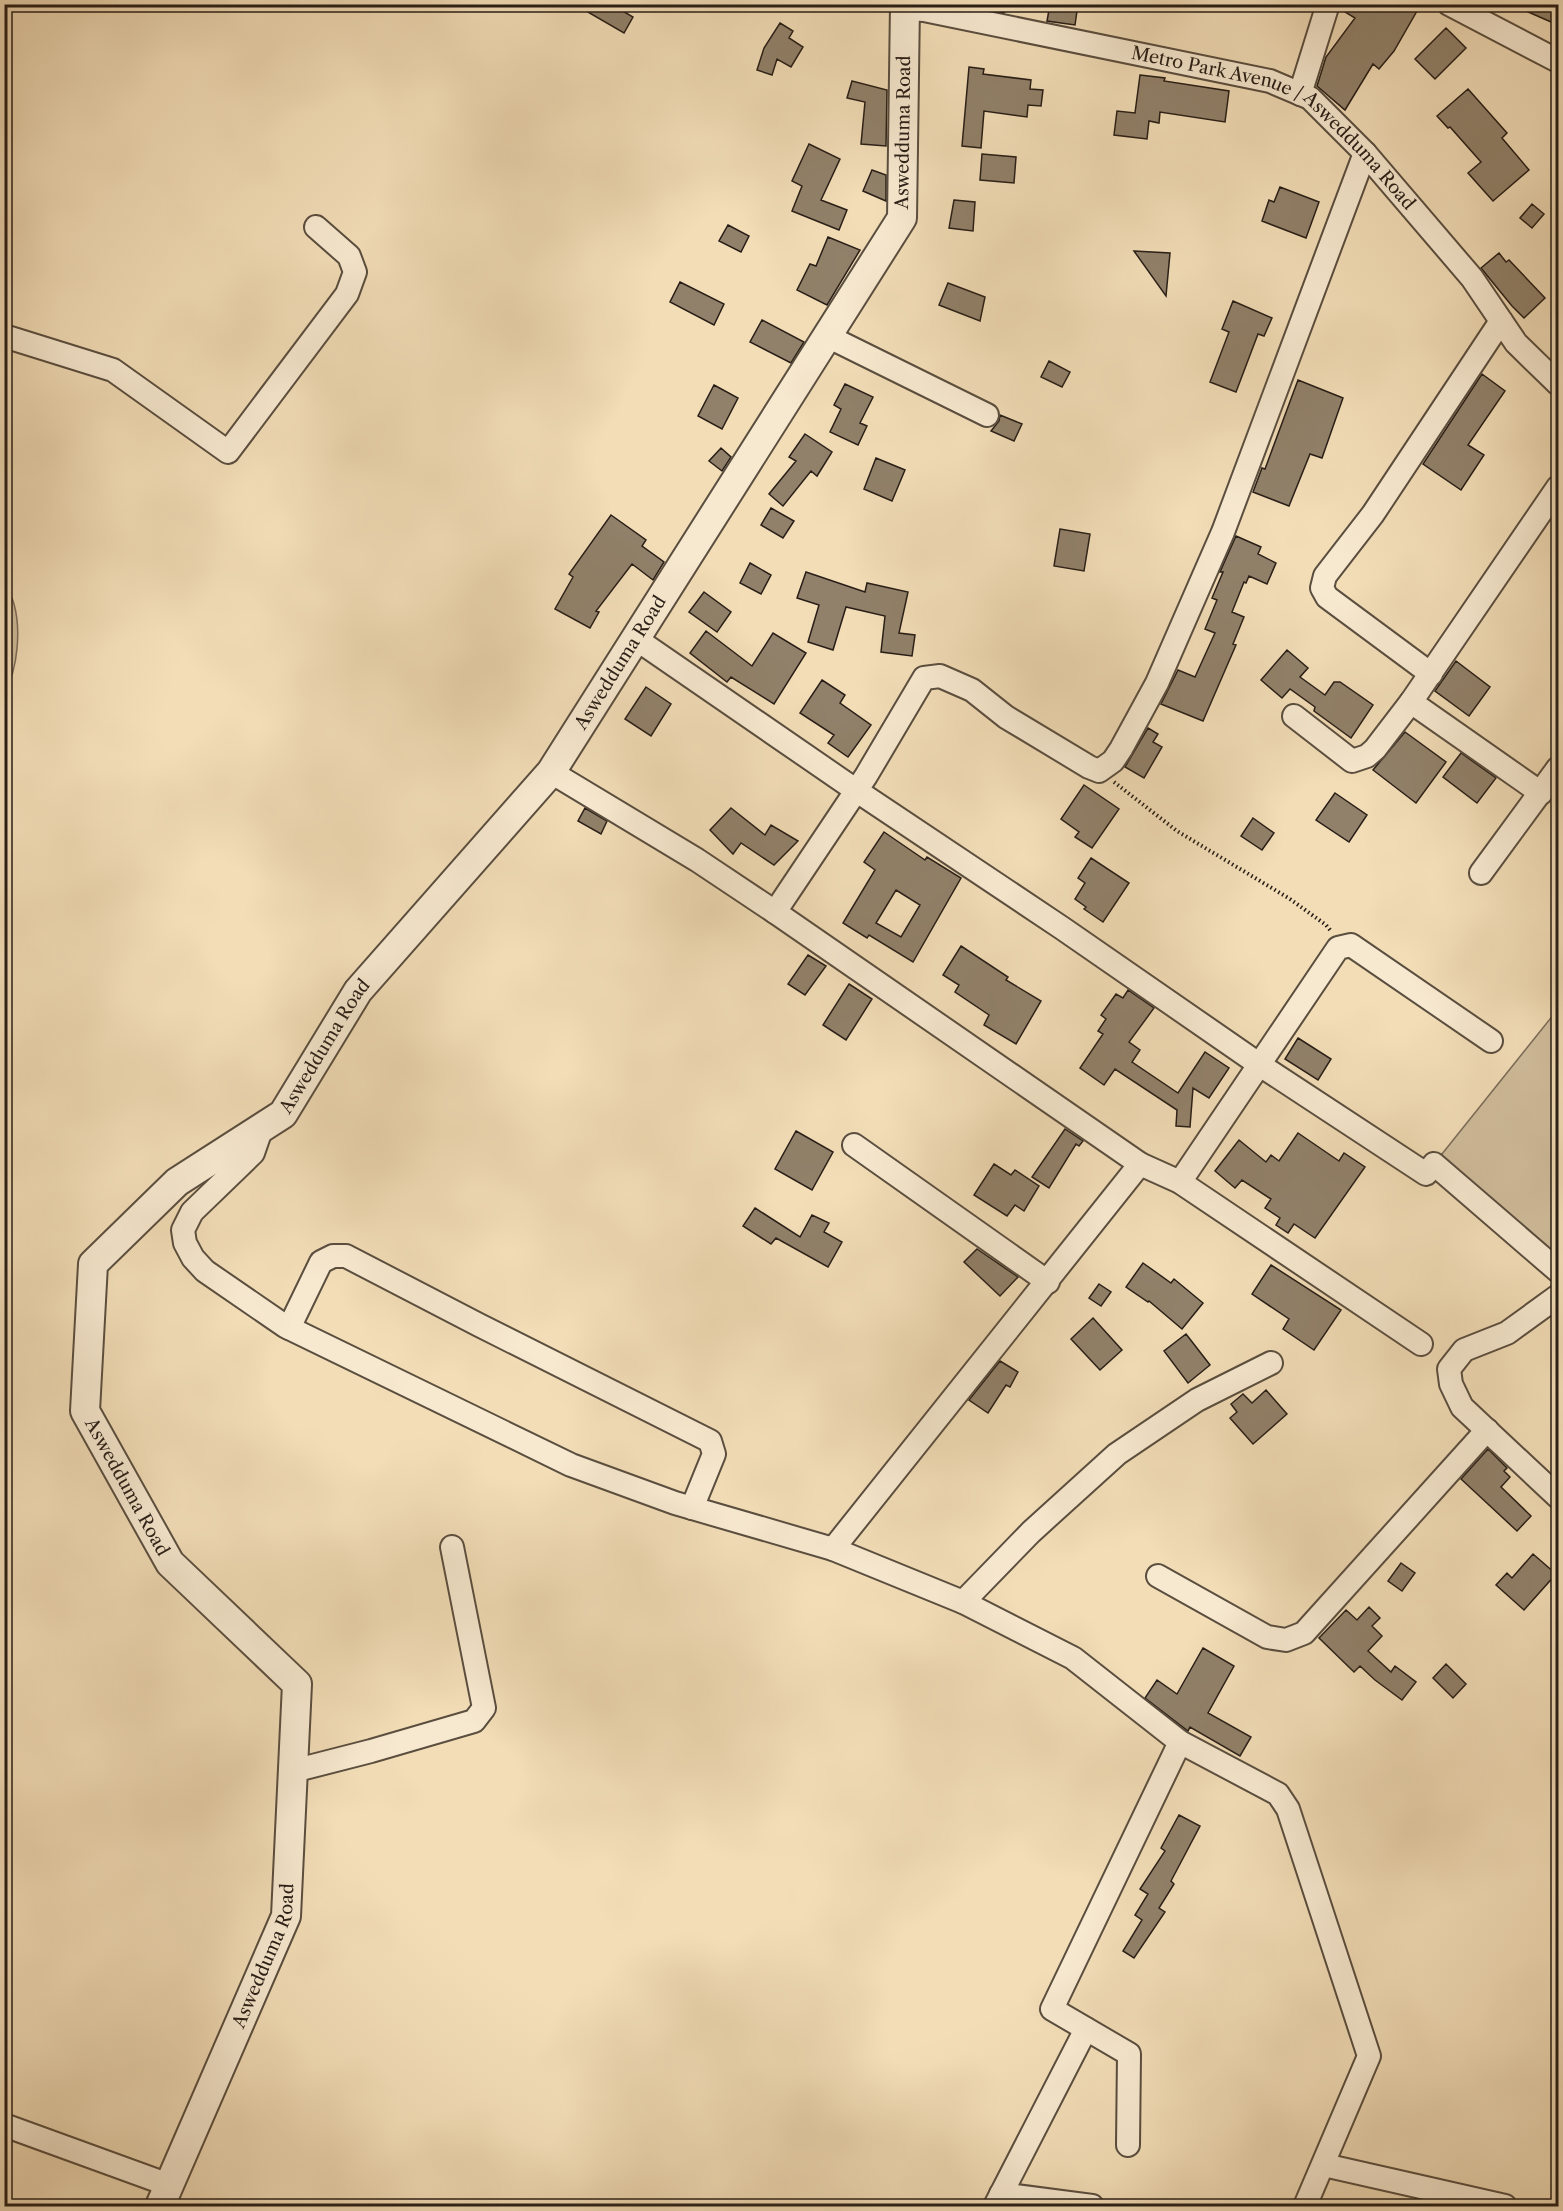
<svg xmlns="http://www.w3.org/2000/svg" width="1563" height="2211" font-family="'Libre Caslon Text',serif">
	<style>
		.green { fill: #d0bd9c; stroke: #7c6e5a; stroke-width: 1.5 }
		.building { fill: #91816a; stroke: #281e17; stroke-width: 1.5; fill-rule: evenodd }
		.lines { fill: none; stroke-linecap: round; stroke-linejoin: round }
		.minor-casing { stroke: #5a4e3f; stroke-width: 26 }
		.tertiary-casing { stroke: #5a4e3f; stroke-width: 32 }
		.path { stroke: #281e17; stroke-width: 4; stroke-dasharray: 1.5 3; stroke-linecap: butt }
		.minor { stroke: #f7e9d0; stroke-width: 22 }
		.tertiary { stroke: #f7e9d0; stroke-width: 28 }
		.labels { text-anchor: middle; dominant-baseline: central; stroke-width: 6; stroke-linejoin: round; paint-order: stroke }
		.street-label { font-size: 18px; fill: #281e17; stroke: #f7e9d0 }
	</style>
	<rect width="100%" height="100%" fill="#f2ddb7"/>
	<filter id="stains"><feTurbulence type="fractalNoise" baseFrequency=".00333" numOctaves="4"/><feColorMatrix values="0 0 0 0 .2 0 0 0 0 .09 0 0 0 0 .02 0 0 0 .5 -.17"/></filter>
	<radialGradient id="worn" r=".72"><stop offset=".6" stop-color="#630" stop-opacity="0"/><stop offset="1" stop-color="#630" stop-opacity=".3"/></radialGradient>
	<!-- green -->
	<path class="green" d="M5 582C8 589 12 597 14 604 21 629 18 669 5 691Z
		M1558 1009V1272L1434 1164Z"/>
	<!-- building -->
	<path class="building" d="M574 4H611L633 17 624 33Z
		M983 4H1005L1004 13 983 8Z
		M1050 4H1078L1075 25 1047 21Z
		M1341 4H1421L1394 51 1379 69 1373 64 1345 110 1317 86 1326 57 1355 18 1340 9Z
		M1510 4H1558V25Z
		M780 23 793 31 789 38 803 47 791 67 777 59 772 75 757 70 764 48Z
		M1446 28 1466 48 1435 79 1415 59Z
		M969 67 984 69 983 74 1031 80 1030 89 1043 90 1041 106 1028 105 1027 117 984 111 981 148 962 146Z
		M1140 75 1165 78 1164 81 1229 91 1225 122 1160 112 1159 123 1149 121 1147 139 1114 135 1117 111 1135 113Z
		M852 81 887 90 886 146 861 144 865 102 847 98Z
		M1468 89 1507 133 1502 138 1529 170 1493 201 1468 173 1481 162 1450 127 1448 128 1437 116Z
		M809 144 840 159 821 200 847 210 839 230 792 211 802 186 792 181Z
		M982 154 1016 157 1014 183 980 180Z
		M872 170 886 175V201L863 191Z
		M1280 187 1319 202 1306 238 1262 221 1269 200 1274 202Z
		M954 200 975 202 973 231 949 228Z
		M1532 204 1544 214 1532 228 1520 218Z
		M728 225 749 236 741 252 719 241Z
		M828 237 860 250 827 305 797 290 810 264 816 266Z
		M1134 251 1170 253 1166 296Z
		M1499 253 1506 262 1509 260 1545 298 1524 318 1512 306 1481 268Z
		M680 282 724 304 714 325 670 302Z
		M948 283 985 297 980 321 939 305Z
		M1233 301 1272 318 1264 336 1258 334 1236 392 1210 382 1229 332 1222 329Z
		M762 320 804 342 791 363 750 342Z
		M1049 361 1070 372 1062 387 1041 377Z
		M1482 374 1505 391 1468 445 1484 455 1461 490 1423 464Z
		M1298 380 1343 398 1322 458 1310 454 1289 506 1253 492 1262 468 1265 469Z
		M845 384 873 397 860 423 867 426 858 445 830 432 841 409 834 405Z
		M714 385 738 398 722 429 698 416Z
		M1000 415 1022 424 1014 441 991 431 999 421Z
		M805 434 832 452 817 476 811 471 783 506 769 494 796 461 789 457Z
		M721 448 731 457 722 471 709 461Z
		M876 458 905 470 892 501 864 489Z
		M771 508 794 521 783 538 761 525Z
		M611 515 646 540 642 546 664 562 653 580 632 564 596 611 599 612 590 628 555 609 573 577 569 574Z
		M1060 529 1090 534 1084 571 1054 566Z
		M1236 536 1261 547 1258 554 1276 563 1267 584 1249 576 1246 583 1244 582 1232 612 1244 617 1233 644 1236 645 1203 721 1161 704 1178 670 1195 677 1215 633 1205 629 1217 600 1212 598 1223 572H1220Z
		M750 563 771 575 761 594 740 583Z
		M806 572 865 592 867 583 908 592 899 633 915 635 912 656 881 652 885 616 846 607 833 650 808 642 819 605 797 598Z
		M704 592 731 612 717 632 689 612Z
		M706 631 752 666 773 633 806 653 774 704 731 677 727 682 690 653Z
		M1287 650 1308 668 1300 677 1325 695 1334 682H1340L1373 705 1351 738 1314 711 1315 707 1290 689 1282 698 1261 680Z
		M1456 661 1490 687 1469 716 1435 691Z
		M822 680 845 695 840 703 871 725 848 757 828 743 834 735 800 713Z
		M646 687 671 704 651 736 625 719Z
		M1148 728 1158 734 1153 742 1162 747 1144 778 1125 767Z
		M1405 732 1446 762 1416 803 1373 770Z
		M1461 753 1496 778 1477 803 1443 777Z
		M1084 785 1119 809 1092 848 1075 837 1079 832 1061 819Z
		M1335 793 1367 815 1349 842 1316 820Z
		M585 808 607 821 601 834 578 821Z
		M731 808 765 835 771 825 798 841 774 865 741 843 733 854 710 830Z
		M1253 818 1274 833 1262 850 1241 836Z
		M884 832 925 860 927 857 961 878 913 962 869 935 867 938 843 923 875 870 864 862ZM896 890 920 905 901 937 876 923Z
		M1091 858 1129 883 1103 922 1084 909 1086 907 1075 899 1085 883 1078 878Z
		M961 946 1008 977 1006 980 1041 1001 1016 1044 984 1025 989 1015 955 992 959 985 943 975Z
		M808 955 826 966 805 995 788 984Z
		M849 984 872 999 846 1040 823 1025Z
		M1128 990 1154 1008 1129 1042 1140 1050 1132 1062 1178 1093 1205 1052 1229 1068 1209 1098 1193 1088 1190 1127 1176 1126 1177 1110 1115 1069 1104 1085 1080 1068 1103 1034 1098 1031 1106 1019 1101 1015 1116 994 1123 998Z
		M1298 1038 1331 1059 1318 1080 1285 1059Z
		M1065 1129 1083 1141 1079 1146 1076 1144 1049 1188 1032 1177Z
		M796 1131 833 1152 812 1190 775 1169Z
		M1298 1133 1339 1161 1344 1153 1365 1167 1315 1238 1294 1224 1288 1233 1276 1225 1280 1218 1265 1208 1271 1199 1242 1180 1235 1188 1215 1171 1239 1140 1266 1162 1271 1155 1279 1161Z
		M994 1164 1011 1175 1015 1170 1039 1186 1024 1211 1015 1205 1007 1216 974 1195Z
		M755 1208 800 1237 812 1215 829 1223 824 1232 842 1242 828 1267 776 1238 771 1244 743 1226Z
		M977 1249 1018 1277 1000 1296 964 1262Z
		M1143 1263 1171 1283 1174 1279 1203 1303 1182 1329 1149 1301 1148 1302 1126 1287Z
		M1271 1265 1341 1310 1314 1350 1283 1329 1289 1319 1252 1294Z
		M1099 1284 1111 1292 1101 1306 1089 1298Z
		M1093 1318 1122 1350 1100 1370 1071 1339Z
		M1186 1334 1210 1365 1188 1383 1164 1351Z
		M1000 1361 1018 1372 1010 1387 1006 1385 988 1413 969 1400Z
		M1266 1390 1287 1414 1253 1444 1230 1418 1237 1412 1231 1404 1243 1394 1252 1403Z
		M1488 1449 1507 1468 1504 1471 1510 1477 1501 1487 1531 1516 1517 1531 1461 1479Z
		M1533 1554 1556 1574 1524 1610 1496 1585 1507 1573 1512 1578Z
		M1401 1563 1415 1573 1402 1591 1388 1581Z
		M1369 1607 1380 1618 1372 1626 1382 1636 1368 1651 1391 1672 1395 1666 1416 1682 1402 1700 1375 1680 1360 1666 1354 1672 1319 1638 1346 1610 1357 1620Z
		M1203 1648 1234 1666 1208 1713 1251 1737 1240 1756 1190 1727 1188 1731 1145 1698 1157 1680 1177 1694Z
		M1446 1664 1466 1684 1453 1698 1433 1678Z
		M1179 1815 1200 1826 1171 1881 1174 1884 1159 1908 1165 1912 1134 1958 1123 1951 1142 1920 1135 1915 1148 1894 1140 1889 1165 1851 1161 1848Z"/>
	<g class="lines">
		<defs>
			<g id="minor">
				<path d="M1449 4 1558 61"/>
				<path id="s1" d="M905 9 924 10 1270 81 1310 98 1365 153 1472 278 1516 343 1558 384"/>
				<path d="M1300 94 1328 4"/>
				<path d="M4 336 113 370 228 452 347 294 355 272 349 256 316 227"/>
				<path d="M827 336 987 415"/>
				<path d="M642 643 857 791 1062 928 1260 1065 1426 1174 1434 1164 1558 1271"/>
				<path d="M1431 674 1327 597 1322 588 1325 576 1373 514 1501 321"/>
				<path d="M1411 702 1541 793"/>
				<path d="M1294 716 1352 761 1367 756 1375 749 1411 702 1558 487"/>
				<path d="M1481 873 1558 768"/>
				<path d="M775 912 866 776 924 678 940 676 972 690 1006 717 1089 767 1099 771 1113 761 1121 749 1157 683 1223 532 1365 153"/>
				<path d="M262 1127 253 1153 192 1212 183 1230 185 1243 193 1258 205 1271 285 1326 571 1465 675 1503 833 1549 1140 1164 775 912 697 860 551 772"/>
				<path d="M854 1145 1048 1282"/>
				<path d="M1140 1164 1180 1182 1421 1344"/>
				<path d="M1180 1182 1338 948 1351 945 1491 1041"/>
				<path d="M1558 1296 1507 1333 1464 1350 1449 1369 1451 1384 1462 1407 1558 1497"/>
				<path d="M289 1328 321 1262 333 1256H346L479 1325 710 1441 714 1454 692 1508"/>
				<path d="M833 1549 963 1602 1031 1532 1117 1454 1197 1400 1271 1363"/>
				<path d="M1158 1576 1267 1637 1286 1640 1304 1633 1487 1430"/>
				<path d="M963 1602 1073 1658 1180 1742 1278 1794 1288 1809 1369 2056 1305 2206"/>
				<path d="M293 1771 371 1751 474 1721 484 1708 452 1547"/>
				<path d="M4 2125 169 2185"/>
				<path d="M1128 2145 1129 2054 1052 2009 1180 1742"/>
				<path d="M1324 2165 1505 2206"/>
				<path d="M1001 2194 1092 2206"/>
				<path d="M995 2206 1086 2029"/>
			</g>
			<g id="tertiary">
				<path id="s2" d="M160 2206 286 1916 297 1684 170 1563 85 1411 93 1264 177 1182 283 1114 358 991 551 772 902 218 905 4"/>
			</g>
		</defs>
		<!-- minor casing -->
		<use href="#minor" class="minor-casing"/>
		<!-- tertiary casing -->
		<use href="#tertiary" class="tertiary-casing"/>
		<!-- path -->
		<path class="path" d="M1114 782 1177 831 1290 899 1326 925 1330 930"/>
		<!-- minor -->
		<use href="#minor" class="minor"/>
		<!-- tertiary -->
		<use href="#tertiary" class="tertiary"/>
	</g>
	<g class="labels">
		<!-- street labels -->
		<g class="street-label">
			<text stroke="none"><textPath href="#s2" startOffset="2466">Aswedduma Road</textPath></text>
			<text stroke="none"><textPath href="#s1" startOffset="398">Metro Park Avenue / Aswedduma Road</textPath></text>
			<text stroke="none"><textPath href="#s2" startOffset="1854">Aswedduma Road</textPath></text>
			<text stroke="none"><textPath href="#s2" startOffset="1368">Aswedduma Road</textPath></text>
			<text transform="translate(127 1487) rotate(61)">Aswedduma Road</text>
			<text stroke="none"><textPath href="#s2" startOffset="272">Aswedduma Road</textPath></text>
		</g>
	</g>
	<!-- margin -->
	<rect width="1563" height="2211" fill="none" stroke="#f2ddb7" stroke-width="24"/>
	<rect x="6" y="6" width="1551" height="2199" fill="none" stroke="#281e17" stroke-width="3"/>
	<rect x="12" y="12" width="1539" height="2187" fill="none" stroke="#281e17" stroke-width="1.5"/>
	<rect width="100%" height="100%" filter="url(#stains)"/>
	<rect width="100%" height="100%" fill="url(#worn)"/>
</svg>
